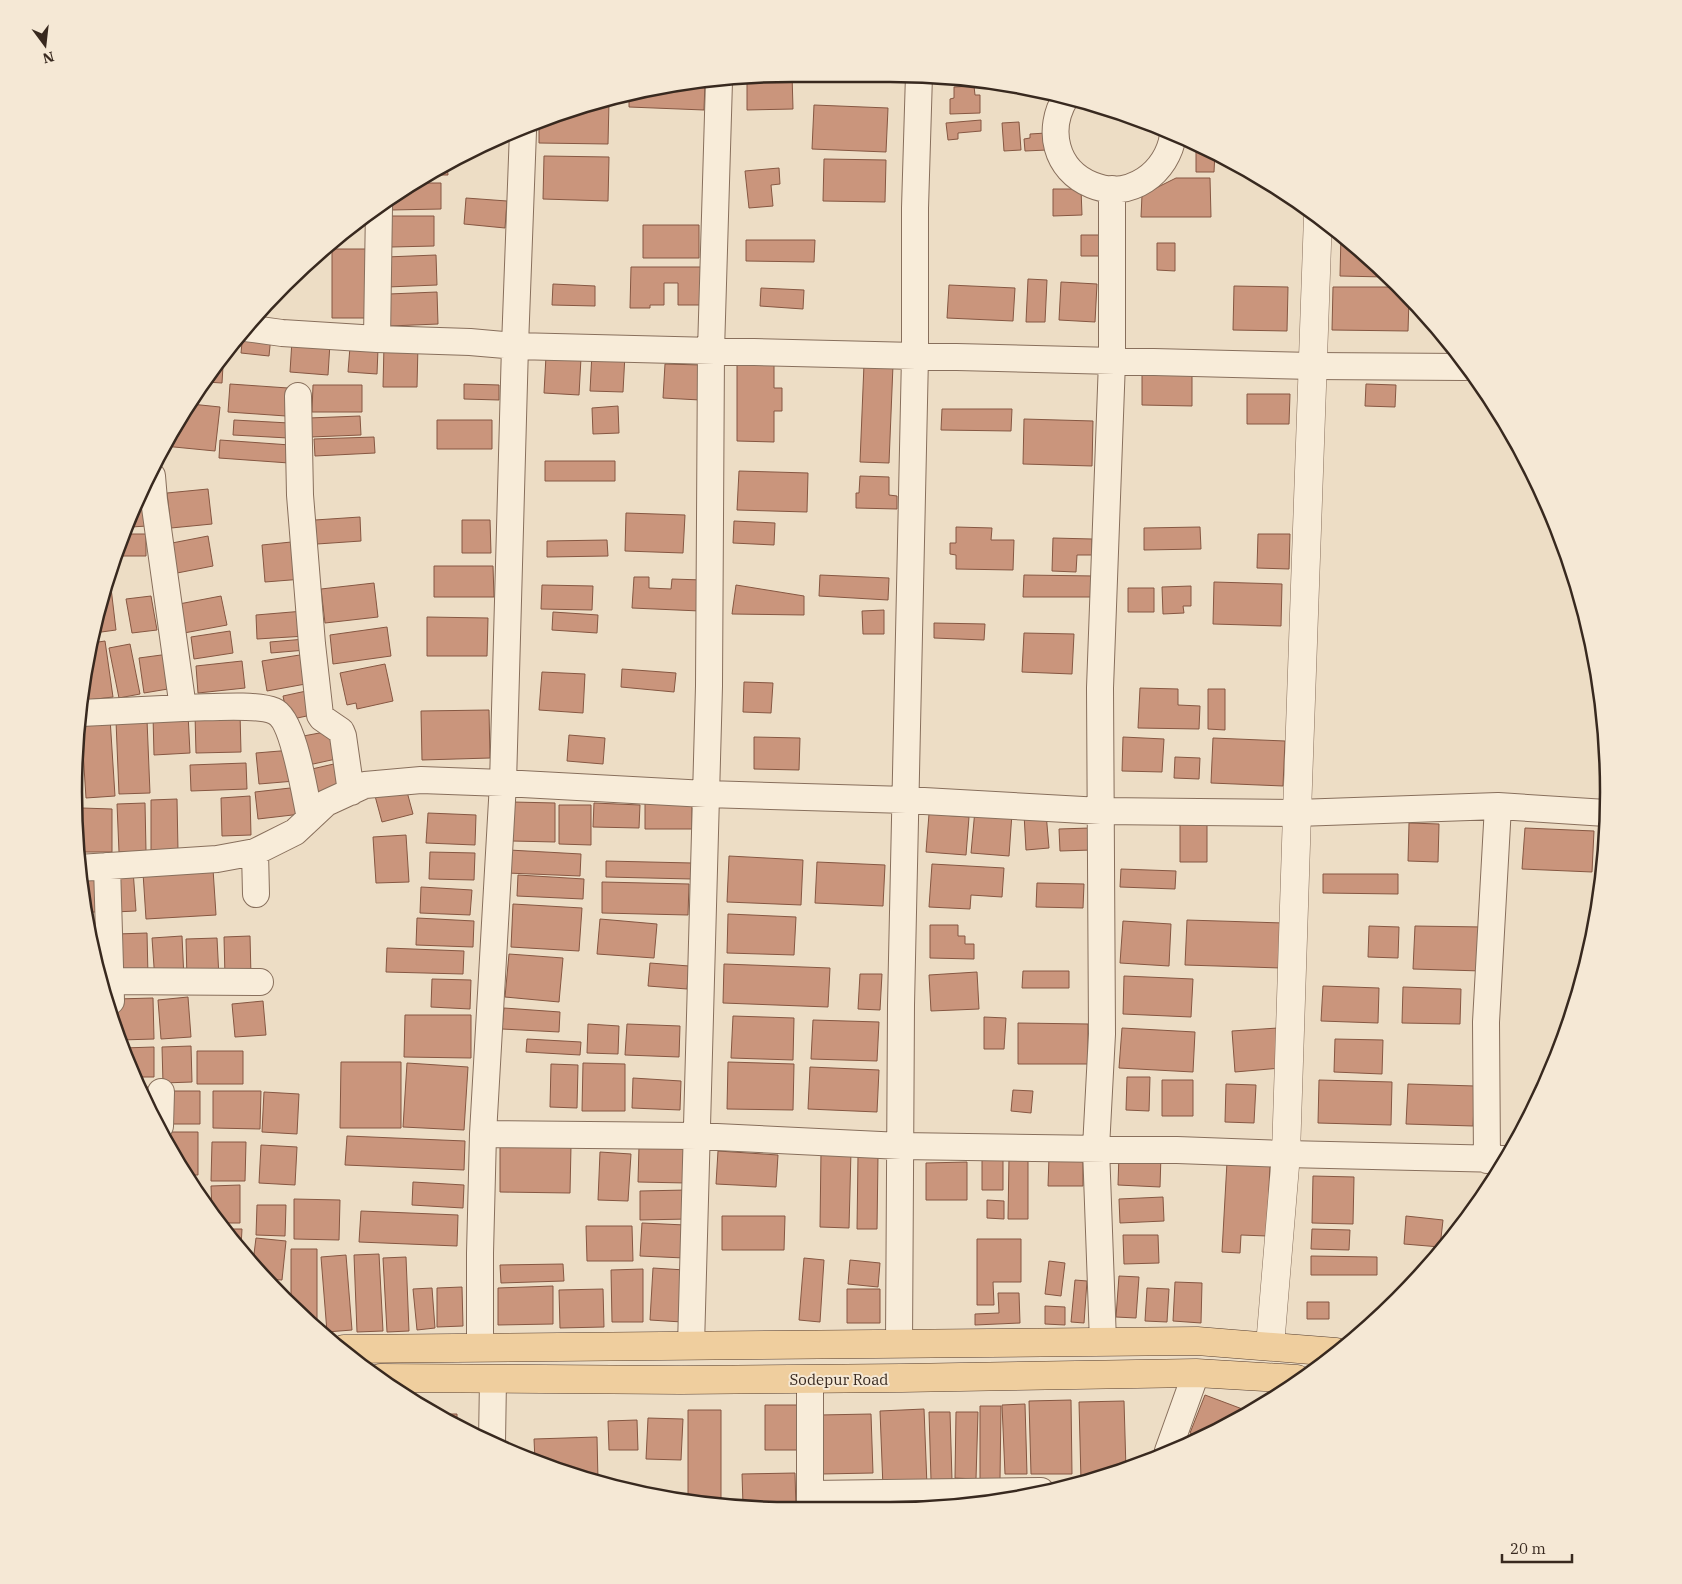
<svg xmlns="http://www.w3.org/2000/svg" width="1682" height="1584" font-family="'IBM Plex Serif',serif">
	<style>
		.building { fill: #ca957c; stroke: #865742 }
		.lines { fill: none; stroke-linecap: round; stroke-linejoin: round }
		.minor-casing { stroke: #886f5c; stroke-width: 28 }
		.tertiary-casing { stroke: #886f5c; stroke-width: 29 }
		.primary-casing { stroke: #563e30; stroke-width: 29 }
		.minor { stroke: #f8ecd9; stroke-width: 26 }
		.tertiary { stroke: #f8ecd9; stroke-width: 28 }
		.primary { stroke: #efce9e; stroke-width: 28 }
		.labels { text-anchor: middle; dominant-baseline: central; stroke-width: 4; stroke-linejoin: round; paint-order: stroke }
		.street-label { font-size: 15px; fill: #38291f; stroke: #f5e8d5 }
		.rim { fill: none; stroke: #38291f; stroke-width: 2.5 }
	</style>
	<rect width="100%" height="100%" fill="#edddc5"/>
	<!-- building -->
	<path class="building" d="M792 74 793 109 747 110V78Z
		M705 82 704 110 629 107V95L652 88Z
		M974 86 975 95H980V113L950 114V99L954 98V87Z
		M609 102 608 144 539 143V126Z
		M814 105 888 108 886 152 812 149Z
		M981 120V131L958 133V139L948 140 946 123Z
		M1019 122 1021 150 1004 151 1002 123Z
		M1046 133 1047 150 1025 151 1024 139 1030 138V134Z
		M1196 144 1215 152 1214 172H1196Z
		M544 156 609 157 608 201 543 199Z
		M824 159 886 160 885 202 823 201Z
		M447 165 448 175H430Z
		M779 168 780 184 771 185 773 206 749 208 745 171Z
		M1176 178H1210L1211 217H1141L1142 195Z
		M417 183H441V209L391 210 390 200Z
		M1053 189H1081L1082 215 1053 216Z
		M466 198 507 201 505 228 464 224Z
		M391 216H434V246L391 247Z
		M643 225H699V258H643Z
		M1081 235H1103V256H1081Z
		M1341 235 1385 277 1340 276Z
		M746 240H815L814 262 746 261Z
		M1157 243H1175V271L1157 270Z
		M332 249H370V318H332Z
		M436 255 437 285 387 287 386 257Z
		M631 267H702V305H678V283H664V305H650V308H630Z
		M1028 279 1047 280 1045 322H1026Z
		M1061 282 1097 284 1095 322 1059 320Z
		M553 284 595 286V306L552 305Z
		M949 285 1015 288 1013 321 947 318Z
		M1234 286 1288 287 1287 331 1233 330Z
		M1333 287H1397L1409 299 1408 331 1332 330Z
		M761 288 804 290 803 309 760 306Z
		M437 292 438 324 390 326 389 294Z
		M243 333 271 336 269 356 241 353Z
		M292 340 330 343 328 375 290 372Z
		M384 345H418L417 387H383Z
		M350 347 378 349 377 374 348 372Z
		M592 353 625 354 623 392 590 391Z
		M546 356 581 358 579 395 544 393Z
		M737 360H774V388H782V411H774V442L737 441Z
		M665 364 702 365 700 400 663 398Z
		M864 364 893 365 889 463 860 462Z
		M218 366H223L222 383 206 382Z
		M1142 374 1192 375V406L1142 405Z
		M230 384 288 388 286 416 228 412Z
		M464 384 499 385V400L464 399Z
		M1366 384 1396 385 1395 407 1365 406Z
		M313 385H362V412H312Z
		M1247 394H1290L1289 424H1247Z
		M191 404 220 407 215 451 164 446 170 433Z
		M618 406 619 433 593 434 592 408Z
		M942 409H1012L1011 431 941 430Z
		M360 416 361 435 310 437 309 418Z
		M1024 419 1093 421 1092 466 1023 464Z
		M234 420 289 423 288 438 233 435Z
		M437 420H492V449H437Z
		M374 437 375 453 315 456 314 439Z
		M220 440 290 445 289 463 219 458Z
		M545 461H615V481H545Z
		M739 471 808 473 807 512 737 510Z
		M860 476 889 477V495L897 496V509L856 508V493H859Z
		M208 489 212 524 171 528 167 493Z
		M143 497 147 526 131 527Z
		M626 513 685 515 683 553 625 551Z
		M360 517 361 541 317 544 315 520Z
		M462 520H490L491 553H462Z
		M734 521 775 523 774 545 733 543Z
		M956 527 992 528 991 540H1014L1013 570 956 569V555L950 554V543H956Z
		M1200 527 1201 549 1144 550V528Z
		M128 534H146V556H119Z
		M1258 534H1290L1289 569 1257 568Z
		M208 536 213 566 172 574 167 544Z
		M1053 538 1092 539V555H1077L1076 572 1052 571Z
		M607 540 608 556 547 557V541Z
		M301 541 303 579 265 582 262 545Z
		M434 566H493L494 597H434Z
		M820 575 889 578 888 600 819 596Z
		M1024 575 1095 576V597H1023Z
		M634 577H649V588L671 589 672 579 702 580 700 611 632 608Z
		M1214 582 1282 584 1281 626 1213 624Z
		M374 583 378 617 325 623 321 589Z
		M542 585 593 586 592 610 541 609Z
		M736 585 804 596V615L732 614Z
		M1191 586V606H1183L1184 613 1163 614 1162 587Z
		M111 588 116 630 94 633 98 606 105 589Z
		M1128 588H1154V612H1128Z
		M151 596 157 630 132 633 126 599Z
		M221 596 227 625 184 633 179 604Z
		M884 610V634H863L862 611Z
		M304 611 306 636 257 639 256 615Z
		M553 612 598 615 597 633 552 630Z
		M427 617 488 618 487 656H427Z
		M934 623 985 624 984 640 934 638Z
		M387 627 391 656 333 664 330 635Z
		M230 631 233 653 194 659 191 637Z
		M1024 633 1074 634 1072 674 1022 672Z
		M305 639 306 650 271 653 270 642Z
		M105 641 113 697 88 700 85 684 92 643Z
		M130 644 140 694 119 698 109 648Z
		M169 654 174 688 144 693 139 658Z
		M306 654 311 683 267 691 262 661Z
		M242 661 245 688 198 693 196 666Z
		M385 664 393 701 357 709 356 703 347 705 340 673Z
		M622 669 676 673 674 692 621 687Z
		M542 672 585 674 583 713 539 710Z
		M744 682 773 683 771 713 743 712Z
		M1140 688 1178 689V705L1200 706 1199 729 1138 728Z
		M1208 689H1225V730L1208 729Z
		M311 690 316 714 288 720 283 696Z
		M489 710 490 758 422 760 421 711Z
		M188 714 190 753 154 755 153 716Z
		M240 714 241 752 196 753 195 715Z
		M110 718 115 796 86 798 81 720Z
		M147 720 150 793 119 794 116 721Z
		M330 731 336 759 304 766 298 737Z
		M569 735 605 738 603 764 567 761Z
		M754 737 800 738 799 770 754 769Z
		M1123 737 1164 739 1162 772 1122 771Z
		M1213 738 1285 741 1283 786 1211 783Z
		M292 750 295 781 259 784 256 753Z
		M1175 757 1200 758 1199 779 1174 778Z
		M246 763 247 789 191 791 190 765Z
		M338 763 344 788 317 793 312 769Z
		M299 787 301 814 258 819 255 792Z
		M406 788 413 814 382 822 375 796Z
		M250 796 251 835 222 836 221 798Z
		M177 799 178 851H151V800Z
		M645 800H692V829H645Z
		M513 802 555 803V842L512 841Z
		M145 803 146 851 119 852 117 804Z
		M594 803 640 805 639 828 593 827Z
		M559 805H591V845L559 844Z
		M82 808 112 809V852H82Z
		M975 810 1012 813 1009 856 971 853Z
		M428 813 476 815 475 845 426 843Z
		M1046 813 1049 848 1026 850 1024 814Z
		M929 814 969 817 966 855 926 852Z
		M1180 815H1207V862H1180Z
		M1409 823 1439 824 1438 862 1408 861Z
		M1604 825H1606L1607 839 1603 862Z
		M1090 828 1091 850 1060 851 1059 829Z
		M1525 828 1594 831 1592 872 1522 869Z
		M406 835 409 882 376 883 373 837Z
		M509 850 581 854 580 876 507 873Z
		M430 852 475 853 474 880 429 879Z
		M729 856 803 860 801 905 727 902Z
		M606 861 692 863V879L606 877Z
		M817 862 885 865 883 906 815 903Z
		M932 864 1004 868 1002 897 971 895 970 909 929 907Z
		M213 869 216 915 146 919 143 873Z
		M1121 869 1176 871 1175 889 1120 887Z
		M133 870 136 911 114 912 111 871Z
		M97 872 101 911 87 913 80 886V873Z
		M1323 874H1398V894L1323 893Z
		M518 875 584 879 583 899 517 896Z
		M602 882 689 884 688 915 602 913Z
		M1037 883 1084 884 1083 908 1036 907Z
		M421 887 472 890 470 915 420 913Z
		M513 904 582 908 579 951 511 947Z
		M728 914 796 917 794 955 727 953Z
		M417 918 474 921 473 947 416 945Z
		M600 919 657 924 654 958 597 954Z
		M1187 920 1283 923 1281 968 1185 965Z
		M1123 921 1171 924 1169 966 1120 963Z
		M930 925H958V936H965V944H974V959L930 958Z
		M1369 926 1399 927 1398 958 1368 957Z
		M1415 926 1483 927 1482 971 1413 969Z
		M147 933 148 976 118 977 117 934Z
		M182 936 184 979 155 981 152 938Z
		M250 936 251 976 225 977 224 937Z
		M217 938 219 978 187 979 186 939Z
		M387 948 464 951 463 974 386 972Z
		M509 954 563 958 559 1002 505 997Z
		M650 963 689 966 687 989 648 986Z
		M724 964 830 968 828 1007 723 1003Z
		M1023 971H1069V988H1022Z
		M977 972 979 1009 931 1011 929 975Z
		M860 974H882L880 1010 858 1009Z
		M1124 976 1193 979 1191 1017 1123 1014Z
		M432 979 471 980 470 1009 431 1007Z
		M1323 986 1379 988 1378 1023 1321 1021Z
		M1403 987 1461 989 1460 1024 1402 1023Z
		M188 997 191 1037 161 1039 158 1000Z
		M153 998 154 1039 121 1040 117 1025V999Z
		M263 1001 266 1035 235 1037 232 1004Z
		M504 1008 560 1012 559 1032 502 1029Z
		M405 1015H471V1058L404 1057Z
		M733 1016 794 1018 793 1060 731 1058Z
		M984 1017 1006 1018 1004 1049H984Z
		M813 1020 879 1022 877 1061 811 1059Z
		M1018 1023 1088 1024V1064H1018Z
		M588 1024 619 1026 618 1054 587 1053Z
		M627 1024 680 1026 679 1057 625 1055Z
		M1122 1028 1195 1032 1193 1072 1119 1068Z
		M1278 1028 1281 1068 1235 1072 1232 1031Z
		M527 1039 581 1042 580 1055 526 1052Z
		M1335 1039 1383 1040 1382 1074 1334 1072Z
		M191 1046 192 1082 163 1083 162 1047Z
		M154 1047V1077H134L128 1067 123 1048Z
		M197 1051H243V1084H197Z
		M341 1062H401V1128H340Z
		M728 1062 794 1064 793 1110 727 1109Z
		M407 1063 468 1067 464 1130 403 1127Z
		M583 1063 625 1064V1111H582Z
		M551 1064 578 1065 577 1108 550 1107Z
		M810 1067 879 1070 877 1112 808 1109Z
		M1127 1077H1150L1149 1111 1126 1110Z
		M633 1078 681 1081 680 1110 632 1108Z
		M1162 1080H1193V1116H1162Z
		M1319 1080 1392 1082 1391 1125 1318 1123Z
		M1226 1084 1256 1085 1254 1123 1225 1122Z
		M1408 1084 1475 1086 1473 1126 1406 1124Z
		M139 1086 155 1088 153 1112Z
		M1013 1090 1033 1091 1031 1113 1011 1111Z
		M165 1091H200V1124H165Z
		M213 1091H261L260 1129 213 1128Z
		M264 1092 299 1094 297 1134 262 1132Z
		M165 1132H198V1175H186L165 1136Z
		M347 1136 465 1141 464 1170 345 1165Z
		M212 1142H246L245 1181H211Z
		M261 1145 297 1147 295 1185 259 1183Z
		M500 1145 571 1146 570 1193 500 1192Z
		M639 1146 687 1147 686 1183 638 1182Z
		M718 1151 778 1155 776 1187 716 1184Z
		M821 1151H851L849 1228 820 1227Z
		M600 1152 631 1154 628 1201 598 1200Z
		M982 1154 1003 1155V1190H982Z
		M1119 1154 1161 1155 1160 1187 1118 1185Z
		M858 1156H878L877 1229H857Z
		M1009 1157H1028V1219H1008Z
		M1049 1157H1083V1186H1048Z
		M967 1162V1200H926V1163Z
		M1227 1162 1270 1164 1267 1236 1241 1235 1240 1253 1222 1252Z
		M1313 1176 1354 1177 1353 1224 1312 1223Z
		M413 1182 464 1185 463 1208 412 1205Z
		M240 1185V1223H221L212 1212 211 1186Z
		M686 1190 687 1219 640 1220V1191Z
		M1163 1197 1164 1221 1120 1223 1119 1199Z
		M294 1199 340 1200 339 1240 294 1239Z
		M987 1200 1004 1201V1219L987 1218Z
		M257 1205H286L285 1236 256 1235Z
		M361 1211 458 1215 457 1246 359 1242Z
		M722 1216H785L784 1250H722Z
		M1406 1216 1443 1220 1440 1247 1404 1244Z
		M642 1223 685 1225 684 1258 640 1256Z
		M586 1226H632L633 1261H587Z
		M226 1229H242L241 1247Z
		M1312 1229 1350 1230 1349 1250 1311 1249Z
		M1123 1235H1158L1159 1263 1124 1264Z
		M256 1238 286 1241 282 1280 267 1279 253 1262Z
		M977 1239H1021V1282H993L994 1305H977Z
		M291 1249H317V1327L291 1306Z
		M379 1254 383 1331 357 1332 354 1255Z
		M346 1255 352 1330 327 1332 321 1257Z
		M1311 1256 1377 1257V1275H1311Z
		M406 1257 409 1331 387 1332 383 1258Z
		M804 1258 824 1260 820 1322 799 1320Z
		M850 1260 880 1263 878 1287 848 1284Z
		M1049 1261 1065 1263 1061 1296 1045 1294Z
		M563 1264 564 1281 501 1283 500 1265Z
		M653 1268 685 1270 682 1322 650 1320Z
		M643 1269V1322H612L611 1270Z
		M1119 1276 1139 1277 1136 1318 1116 1317Z
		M1075 1280 1087 1281 1084 1323 1071 1322Z
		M1175 1282 1202 1283 1201 1323 1173 1321Z
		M553 1286V1324L498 1325V1288Z
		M462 1287 463 1326 437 1327V1288Z
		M432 1288 435 1328 417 1330 413 1289Z
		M1147 1288 1169 1289 1167 1322 1145 1321Z
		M603 1289 604 1327 560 1328 559 1290Z
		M847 1289H880V1323H847Z
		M998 1293H1019L1020 1323 975 1325V1314L999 1313Z
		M1307 1302H1329V1319H1307Z
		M1045 1306 1065 1307V1325L1045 1324Z
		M1205 1395 1245 1410 1243 1417 1199 1437 1190 1433Z
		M1071 1400 1072 1474H1031L1029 1401Z
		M1124 1401 1126 1470 1081 1481 1079 1402Z
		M1025 1404 1027 1474H1005L1002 1405Z
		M765 1405H799V1450H765Z
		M980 1406H1001L1000 1480H980Z
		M924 1409 927 1486 883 1488 880 1411Z
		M688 1410H721V1502L688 1500Z
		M929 1412H950L952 1480H931Z
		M956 1412H978L976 1479 955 1478Z
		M440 1414H457V1423Z
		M871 1414 873 1473 821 1474 820 1415Z
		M648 1418 683 1419 681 1460 646 1459Z
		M637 1420 638 1450H609L608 1421Z
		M597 1437 598 1480 535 1461 534 1439Z
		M795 1473 796 1510 743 1505 742 1474Z
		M872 1502V1508L825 1509V1503Z"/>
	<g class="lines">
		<defs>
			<path id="minor" d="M1066 97C1046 129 1055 170 1092 185 1130 201 1168 172 1173 135
				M523 131 515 346 503 783 706 794 906 800 1101 811 1297 813 1498 806 1486 1022 1487 1160
				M245 328 282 333 377 339 470 342 515 346 1313 366 1465 367
				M377 339 379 207
				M298 396 300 495 312 644 320 715 322 718 341 731 343 736 351 792
				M183 708C206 708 255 703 274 711 294 719 305 796 310 818
				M81 713 183 708 154 500 152 476
				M1498 806 1606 813
				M255 852 256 894
				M107 866 111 1001
				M79 868 217 859 255 852 295 832 326 803 365 785 421 780 503 783 483 1134 480 1253V1348
				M105 981 260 982
				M160 1126 161 1092
				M483 1134 696 1136 901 1146 1177 1150 1286 1154 1503 1159
				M1103 1342 1096 1148 1102 1034 1100 688 1112 361V189
				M899 1344 901 1005 915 356V208L919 75
				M691 1346 709 686 711 351 719 81
				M492 1442 493 1379
				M1168 1451 1196 1373
				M810 1494 1041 1491
				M810 1510V1379"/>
			<path id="tertiary" d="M1270 1346 1286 1154 1297 813 1318 216"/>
			<path id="primary" d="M344 1349 1197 1341 1336 1352
				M380 1378 681 1380 902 1378 1196 1373 1297 1379"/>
		</defs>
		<!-- minor casing -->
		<use href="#minor" class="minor-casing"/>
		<!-- tertiary casing -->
		<use href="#tertiary" class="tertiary-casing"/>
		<!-- primary casing -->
		<use href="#primary" class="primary-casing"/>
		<!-- minor -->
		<use href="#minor" class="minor"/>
		<!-- tertiary -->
		<use href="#tertiary" class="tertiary"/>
		<!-- primary -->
		<use href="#primary" class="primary"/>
	</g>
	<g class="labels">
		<!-- street labels -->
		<g class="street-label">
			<text x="839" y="1379">Sodepur Road</text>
		</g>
	</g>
	<!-- crop -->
	<path d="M0 0H1682V1584H0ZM792 82H890A710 710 0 0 1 1600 792V792A710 710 0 0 1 890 1502H792A710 710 0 0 1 82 792V792A710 710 0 0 1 792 82Z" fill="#f5e8d5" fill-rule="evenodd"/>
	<path class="rim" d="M792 82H890A710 710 0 0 1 1600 792V792A710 710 0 0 1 890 1502H792A710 710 0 0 1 82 792V792A710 710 0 0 1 792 82Z"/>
	<!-- north arrow -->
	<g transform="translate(45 45) rotate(165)" stroke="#f5e8d5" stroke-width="4" paint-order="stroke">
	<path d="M0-4L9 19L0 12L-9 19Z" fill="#38291f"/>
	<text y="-8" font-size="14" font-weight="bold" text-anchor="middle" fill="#38291f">N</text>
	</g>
	<!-- scale -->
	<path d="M1502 1554v8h70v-8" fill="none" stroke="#38291f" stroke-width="2.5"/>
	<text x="1510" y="1554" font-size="15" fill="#38291f" stroke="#f5e8d5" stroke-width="4" paint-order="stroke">20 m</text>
</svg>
